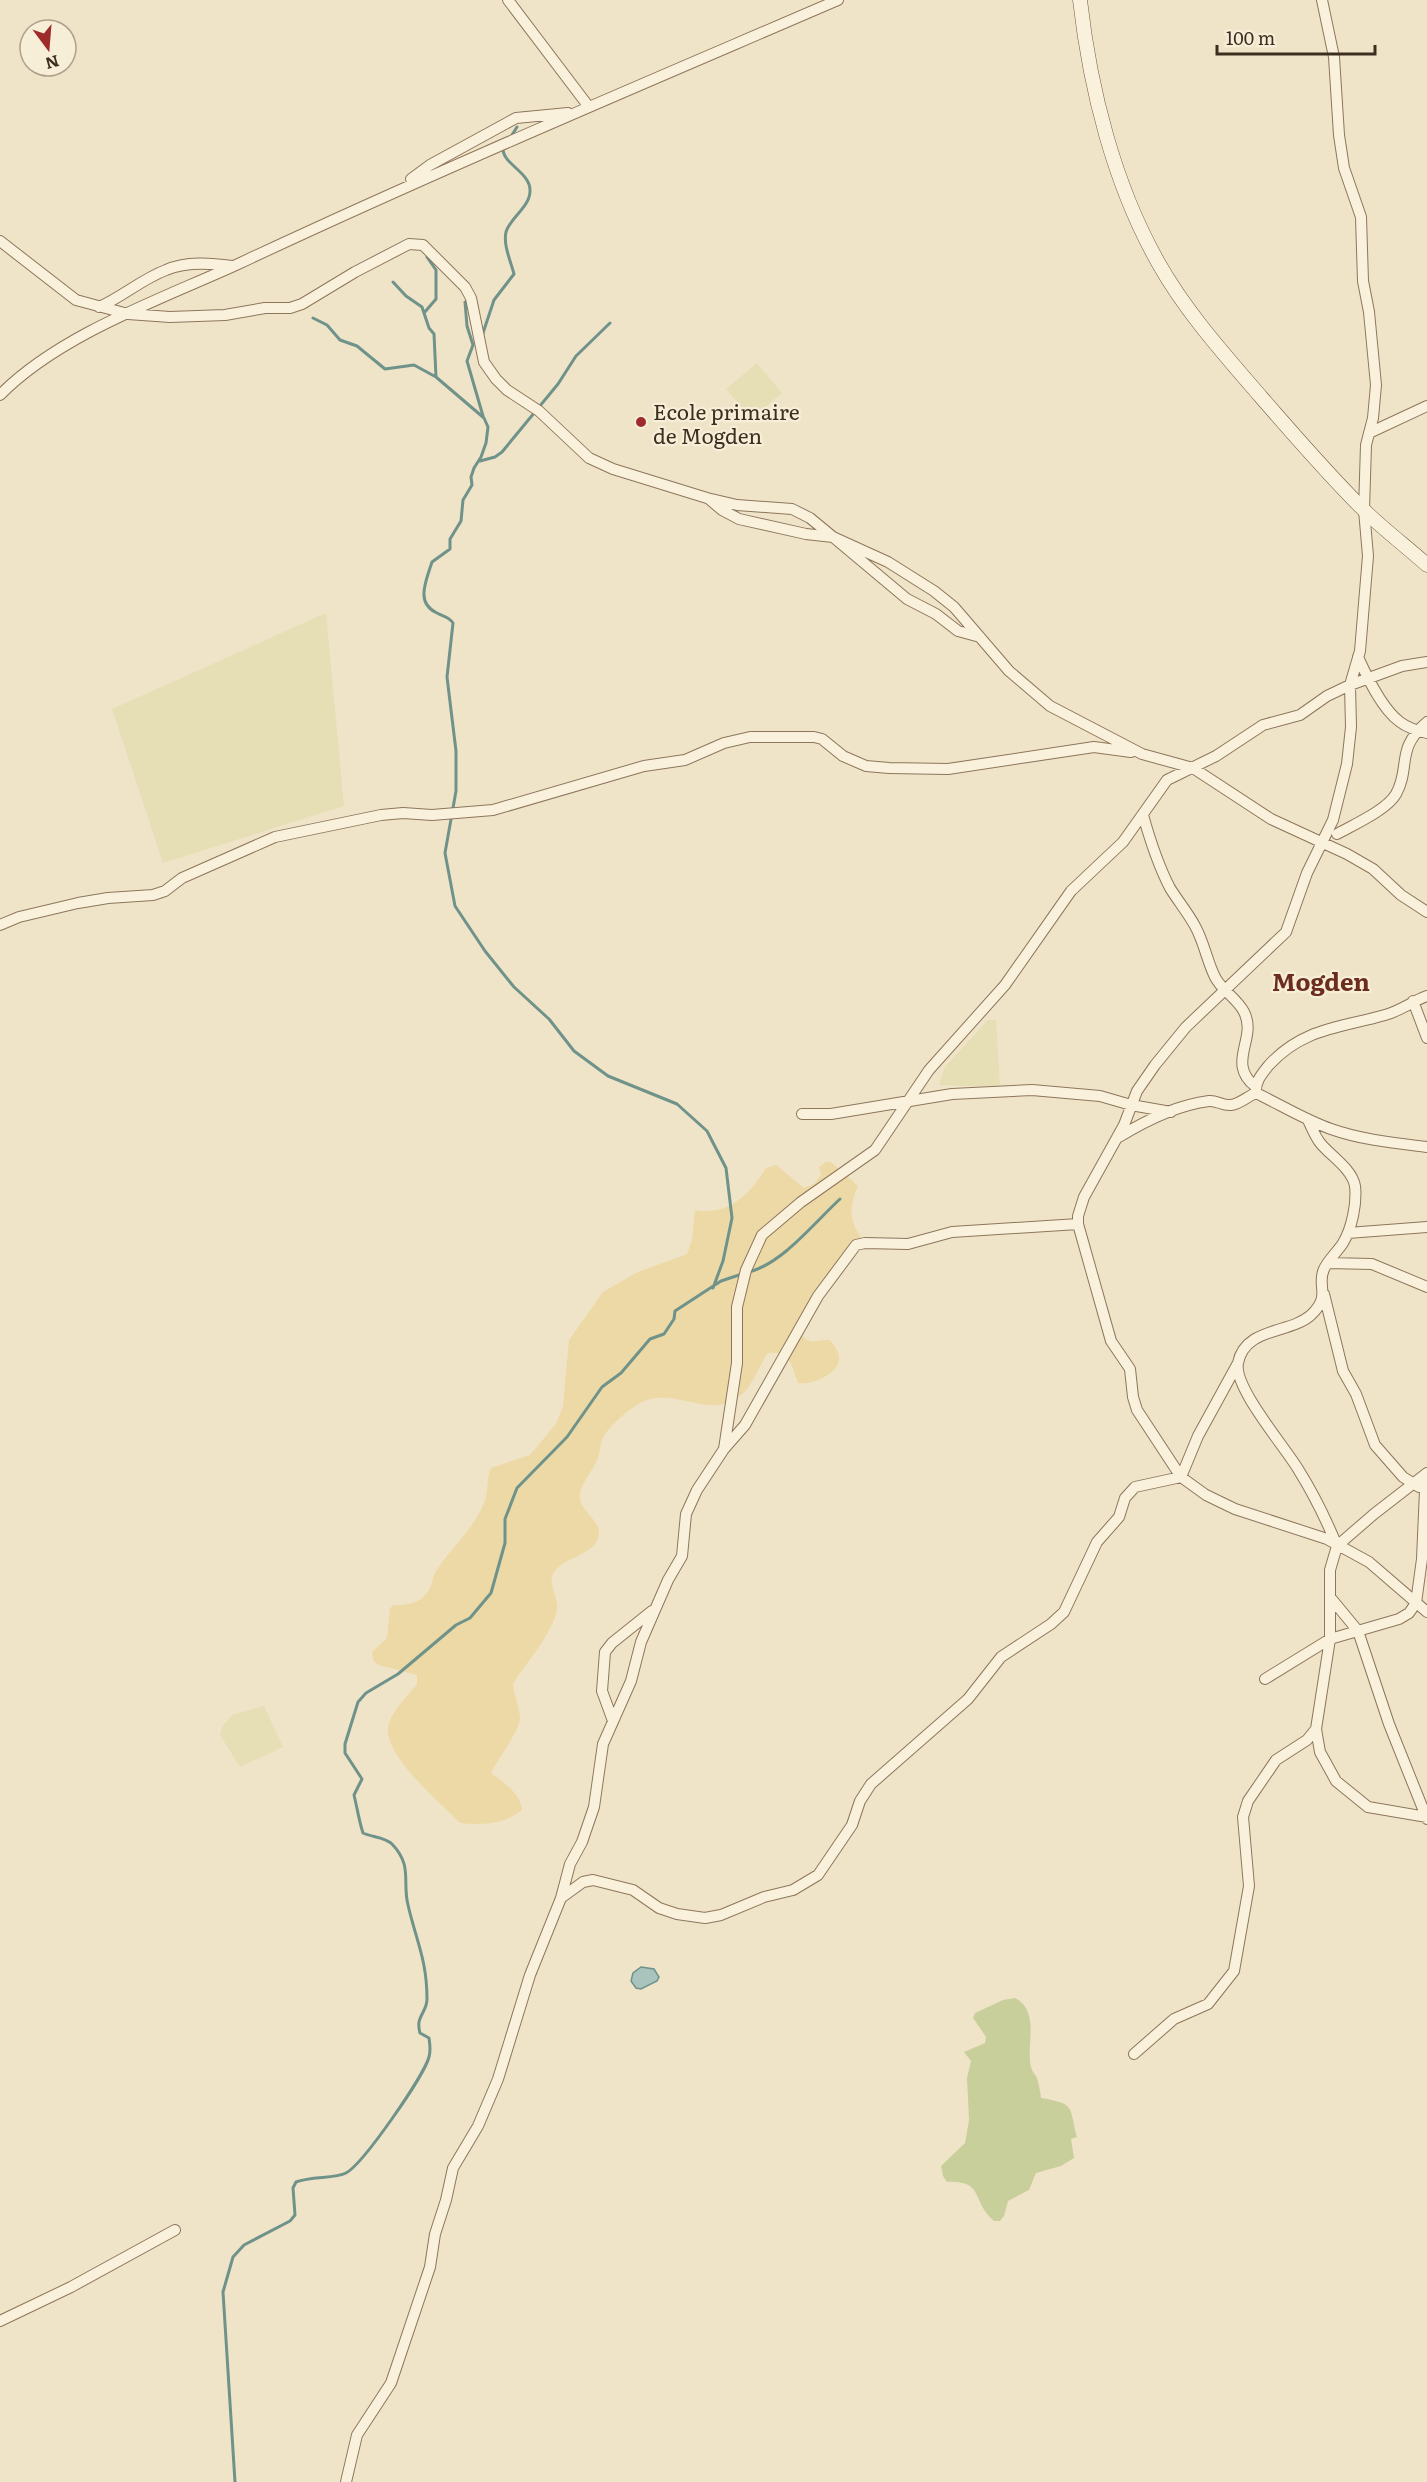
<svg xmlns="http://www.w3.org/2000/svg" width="1427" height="2482" font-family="Literata,serif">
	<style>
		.farmland { fill: #e6deb5 }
		.green { fill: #c9cf9b }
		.sand { fill: #ecd9a5 }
		.water { fill: #a9c4bc; stroke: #6f938a; stroke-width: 1.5 }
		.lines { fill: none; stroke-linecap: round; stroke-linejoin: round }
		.stream { stroke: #6f938a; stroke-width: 3 }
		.street-casing { stroke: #8d765c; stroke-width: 12 }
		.secondary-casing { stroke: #6f573f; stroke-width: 15 }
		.street { stroke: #faf1dc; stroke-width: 10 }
		.secondary { stroke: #faf1dc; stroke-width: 14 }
		.poi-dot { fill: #9e2a2b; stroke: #f7eed8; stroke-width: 2 }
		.labels { text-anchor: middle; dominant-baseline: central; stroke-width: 4.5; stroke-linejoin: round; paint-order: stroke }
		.poi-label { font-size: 21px; fill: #3d2e20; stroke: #f7eed8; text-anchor: start }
		.quarter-label { font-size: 24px; font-weight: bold; fill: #6b2e1e; stroke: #f7eed8 }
	</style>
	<rect width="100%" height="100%" fill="#f0e4c8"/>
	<!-- farmland -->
	<path class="farmland" d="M757 363 782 393 751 419 726 389Z
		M326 613 344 806 163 863 112 709Z
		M988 1020H996L1000 1087 939 1085 945 1067Z
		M264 1706 283 1747 240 1767 220 1735 222 1727 232 1715Z"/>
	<!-- green -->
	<path class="green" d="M1015 1998C1042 2012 1024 2049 1032 2070 1033 2073 1036 2075 1037 2078 1039 2084 1040 2091 1041 2098 1076 2104 1069 2106 1077 2137L1071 2139 1074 2158 1061 2166 1036 2173 1029 2190 1008 2201 1004 2216 1000 2221H994C971 2202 985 2180 947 2182L943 2176 941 2166 965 2143 969 2120 967 2078 971 2061 964 2052 985 2043 986 2037 973 2018 975 2013 1003 2000Z"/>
	<!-- sand -->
	<path class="sand" d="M826 1162H831L858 1186C848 1209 849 1222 865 1243L856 1245 798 1331C811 1347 812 1340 830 1340 834 1345 838 1350 839 1357 841 1373 811 1386 798 1383L791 1363 781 1353H768C759 1366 753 1385 741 1395 712 1421 676 1388 645 1401 632 1406 619 1418 609 1429 597 1443 603 1448 596 1462 592 1472 578 1487 580 1499 582 1513 604 1523 598 1538 592 1557 561 1557 553 1574 548 1585 559 1598 557 1610 551 1636 527 1661 513 1684 514 1695 519 1707 520 1717 521 1729 497 1760 491 1773 502 1781 521 1794 522 1810 503 1825 483 1825 460 1823 441 1803 384 1756 388 1727 391 1711 408 1696 417 1684V1675L379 1665 374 1662 372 1652 387 1638 390 1608 394 1605C405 1606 420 1603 427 1593 432 1587 432 1578 436 1571 451 1548 473 1530 484 1503 489 1492 486 1477 491 1468L530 1455 556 1424 563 1406 569 1340 603 1292 638 1272 687 1254 692 1240 695 1210C729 1216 750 1194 766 1168L776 1165 804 1188 814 1184 821 1175 819 1167Z"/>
	<!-- water -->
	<path class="water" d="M641 1967 654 1969 659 1977 657 1981 641 1989 636 1988 631 1981 633 1973Z"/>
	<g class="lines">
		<!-- stream -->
		<path class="stream" d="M510 138 517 127
			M393 282 406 296 422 307 429 328 434 334 436 377 484 418 488 427 486 443 481 457 474 468 471 477 472 485 463 500 461 521 450 539V549L432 562C426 581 415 603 437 613 444 617 448 616 453 623L447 677 456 751V791L445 853 455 906 485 951 514 987 549 1019 574 1051 608 1076 677 1104 707 1131 726 1168 732 1218 723 1261 713 1288
			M465 302 467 326 473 345 467 361 483 416
			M424 313 436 299V270L427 257
			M313 318 327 325 340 340 357 346 385 369 414 365 436 377
			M482 336 494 300 514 274C511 262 503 245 506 232 510 218 530 207 530 191 531 173 503 164 503 149
			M480 461 495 457 502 452 558 384 576 356 610 323
			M749 1272C783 1263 814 1223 840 1199
			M235 2482 223 2292 233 2257 244 2245 290 2221 295 2215 293 2188 296 2182C312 2176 335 2179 346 2173 363 2164 424 2076 429 2057 431 2050 430 2045 429 2038L420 2033C415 2016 427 2013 427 1999 427 1960 416 1940 408 1905 402 1881 413 1866 392 1844 385 1837 371 1837 363 1833 359 1821 357 1807 354 1795L362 1779 345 1753V1744L358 1702 366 1693 398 1674 456 1625 470 1618 491 1593 505 1543V1519L517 1488 567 1437 602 1387 621 1373 650 1339 664 1334 674 1319 675 1311 721 1281 742 1274"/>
		<defs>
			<path id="street" d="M508 0 589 107
				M1322 0 1334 57 1339 135 1344 168 1361 217 1363 281 1369 312 1376 385 1373 418 1366 445 1364 510 1368 556 1360 651 1350 685 1351 727 1347 764 1333 820 1307 873 1286 932 1186 1027 1155 1065 1137 1091 1124 1125 1084 1197 1078 1216V1224L1111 1341 1130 1369 1133 1397 1137 1410 1181 1477 1206 1495 1235 1509 1327 1539 1369 1562 1427 1612
				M411 179 430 165 516 118 568 113
				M0 241 76 300 128 314 170 317 225 315 265 308H290L302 304 355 272 409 244 423 245 465 287 471 298 484 362 496 379 507 390 539 411 589 458 613 469 707 498 737 505 792 509 810 518 833 537 888 562 934 591 954 607 1009 671 1050 706 1142 754 1193 768 1271 819 1347 854 1373 869 1401 895 1427 912
				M99 307C122 297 142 279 166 270 186 261 211 263 232 266
				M0 395C59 335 159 300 236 265 434 172 636 87 838 0
				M1369 433 1427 406
				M709 499 722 510 739 519 806 534 833 537 907 599 936 614 958 631 980 637
				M1358 657C1367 677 1382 709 1400 722 1408 728 1418 731 1427 733
				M1143 815C1150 840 1158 865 1170 888 1178 901 1188 913 1195 926 1204 942 1207 961 1215 977 1222 991 1237 998 1244 1012 1258 1039 1225 1063 1256 1087
				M1337 834C1353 825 1387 810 1396 794 1411 767 1395 749 1427 722
				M0 925 19 917 78 903 108 898 153 895 165 891 182 878 275 837 381 815 403 813 432 815 493 810 644 766 685 760 724 743 750 737H814L822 739 843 756 866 766 889 768 948 769 1094 747 1131 752
				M1413 1001 1427 1038
				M1256 1093C1255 1081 1262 1074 1269 1065 1303 1028 1340 1028 1385 1015 1400 1011 1413 1001 1427 996
				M802 1114H831L952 1094 1032 1090 1100 1096 1131 1105 1171 1112
				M1308 1120C1312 1128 1315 1137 1321 1144 1331 1156 1352 1169 1355 1186 1357 1203 1352 1228 1343 1243 1338 1251 1328 1260 1324 1269 1316 1286 1332 1295 1311 1315 1290 1334 1245 1327 1238 1363 1233 1387 1285 1447 1298 1469 1313 1493 1326 1519 1337 1546L1374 1514 1427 1473
				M1119 1137C1145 1121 1177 1105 1209 1101 1216 1100 1223 1106 1231 1105 1240 1104 1248 1096 1256 1093 1281 1105 1305 1120 1331 1129 1362 1140 1395 1143 1427 1147
				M1348 1233 1427 1227
				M1328 1263 1372 1264 1427 1287
				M1324 1294 1343 1371 1356 1394 1375 1445 1403 1477 1419 1487
				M724 1449 745 1425 818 1296 856 1245 865 1243 908 1244 952 1232 1078 1224
				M1337 1546 1330 1570V1639L1316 1729 1320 1752 1336 1781 1368 1807 1427 1817
				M1330 1597 1358 1631 1389 1724 1427 1819
				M1265 1679 1330 1639 1399 1619 1409 1613 1416 1603 1422 1559 1425 1490 1427 1481
				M613 1721 602 1691 605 1652 612 1643 652 1611
				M561 1898 583 1882 593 1880 633 1890 659 1908 677 1914 705 1918 721 1915 764 1897 793 1890 818 1875 852 1825 860 1801 871 1784 968 1699 1001 1657 1051 1624 1064 1612 1097 1542 1119 1517 1125 1498 1135 1487 1181 1477 1198 1436 1238 1363
				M1134 2054 1174 2019 1208 2004 1234 1971 1249 1886 1243 1817 1248 1801 1276 1760 1307 1740 1316 1729
				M0 2321 71 2287 175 2230
				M346 2482 357 2435 391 2383 430 2267 435 2234 446 2200 453 2168 478 2126 498 2079 530 1975 561 1898 570 1864 582 1842 594 1807 603 1744 631 1681 641 1642 668 1580 682 1556 686 1514 697 1490 724 1449 737 1363V1307L746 1270 762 1235 801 1202 875 1150 929 1070 1005 985 1071 891 1123 842 1167 780 1216 756 1263 725 1300 715 1327 696 1350 685 1402 666 1427 662"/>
			<path id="secondary" d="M1080 0C1090 89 1114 185 1159 264 1186 312 1225 355 1261 397 1296 437 1330 477 1368 514 1387 532 1408 548 1427 565"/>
		</defs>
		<!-- street casing -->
		<use href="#street" class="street-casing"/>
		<!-- secondary casing -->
		<use href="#secondary" class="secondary-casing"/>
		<!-- street -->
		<use href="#street" class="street"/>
		<!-- secondary -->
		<use href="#secondary" class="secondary"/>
	</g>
	<!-- markers -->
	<circle class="poi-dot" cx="641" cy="422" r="6"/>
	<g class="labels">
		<!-- poi labels -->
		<g class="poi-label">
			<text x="653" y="410">Ecole primaire<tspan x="653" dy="24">de Mogden</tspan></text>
		</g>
		<!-- quarter labels -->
		<g class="quarter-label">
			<text x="1321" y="980">Mogden</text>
		</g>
	</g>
	<!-- north arrow -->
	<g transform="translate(48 48) rotate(164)"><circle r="28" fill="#f7eed8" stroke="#ada18e" stroke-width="1.5"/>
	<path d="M0-4.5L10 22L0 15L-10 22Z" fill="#9e2a2b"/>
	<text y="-9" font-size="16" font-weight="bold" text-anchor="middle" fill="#3d2e20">N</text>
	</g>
	<!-- scale -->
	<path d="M1217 45v9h158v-9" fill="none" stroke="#3d2e20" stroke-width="3"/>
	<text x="1226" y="45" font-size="18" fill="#3d2e20" stroke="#f7eed8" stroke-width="4.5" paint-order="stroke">100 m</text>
</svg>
